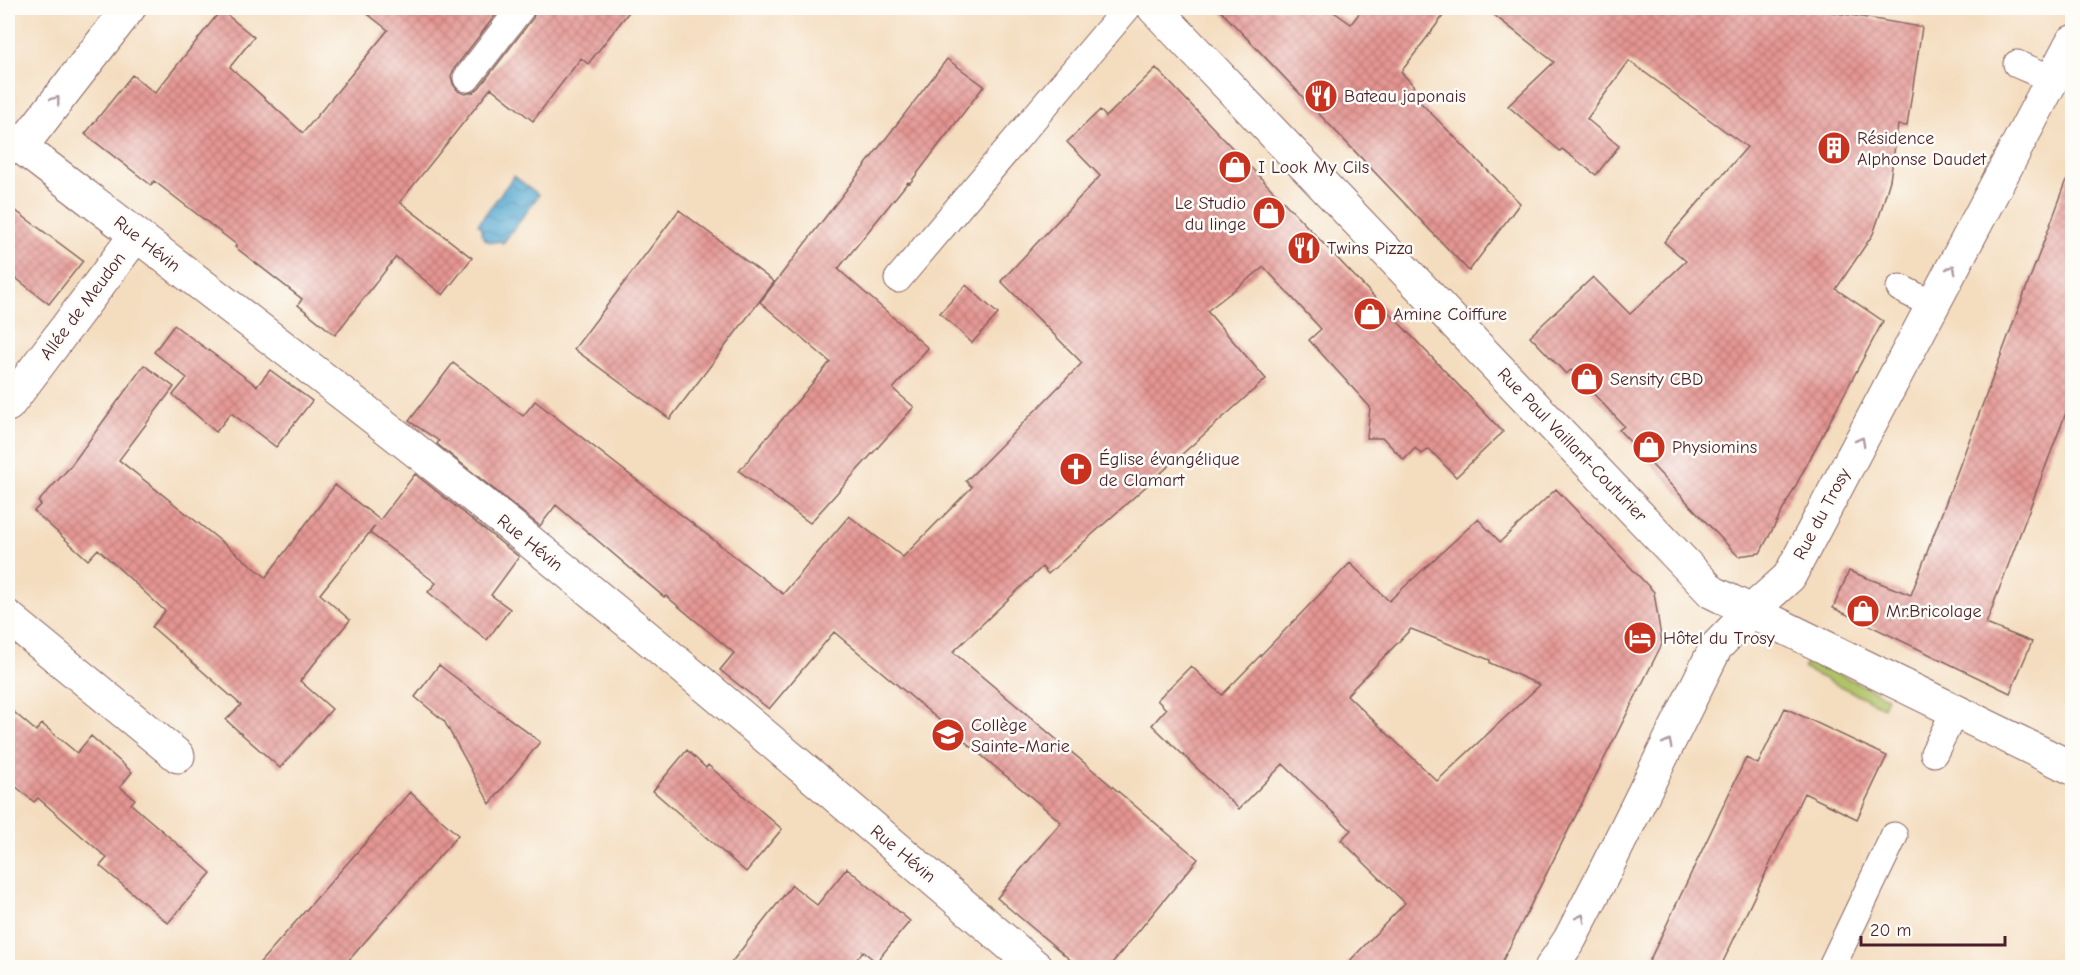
<svg xmlns="http://www.w3.org/2000/svg" width="2080" height="975" font-family="'Comic Neue',sans-serif">
	<style>
		.grass { fill: #afc367; stroke: #7c7149; stroke-width: 1.5 }
		.water { fill: url(#water-waves); stroke: #4f647e; stroke-width: 1.5 }
		.building { fill: url(#building-cross-hatch); fill-rule: evenodd }
		.lines { fill: none; stroke-linecap: round; stroke-linejoin: round }
		.lane-casing { stroke: #86625f; stroke-width: 29 }
		.street-casing { stroke: #86625f; stroke-width: 35 }
		.lane { stroke: #fff; stroke-width: 27 }
		.street { stroke: #fff; stroke-width: 33 }
		.oneway { stroke: #ae9aa0 }
		.labels { text-anchor: middle; dominant-baseline: central; stroke-width: 5; stroke-linejoin: round; paint-order: stroke }
		.poi-label { font-size: 18px; fill: #4a1f2b; stroke: #fdfcf7; text-anchor: start }
		.street-label { font-size: 18px; fill: #4a1f2b; stroke: #fdfcf7 }
	</style>
	<defs>
		<pattern id="water-waves" width="16" height="10" patternUnits="userSpaceOnUse" patternTransform="scale(1.5)"><rect width="16" height="10" fill="#54a9d0"/><path d="M0 5q4-4 8 0t8 0" fill="none" stroke="#4889a9"/></pattern>
		<pattern id="building-cross-hatch" width="8" height="8" patternUnits="userSpaceOnUse" patternTransform="scale(1.5)"><rect width="8" height="8" fill="#e59693"/><path d="M0 0l8 8M0 8l8-8" fill="none" stroke="#bc7a78"/></pattern>
	</defs>
	<rect width="100%" height="100%" fill="#fdfcf7"/>
	<filter id="ink" filterUnits="userSpaceOnUse"><feTurbulence type="fractalNoise" baseFrequency=".0167" numOctaves="2"/><feDisplacementMap in="SourceGraphic" scale="12" xChannelSelector="R" yChannelSelector="G"/><feConvolveMatrix kernelMatrix="1 2 1 2 8 2 1 2 1" color-interpolation-filters="sRGB"/></filter>
	<filter id="wash" filterUnits="userSpaceOnUse"><feTurbulence type="fractalNoise" baseFrequency=".008" numOctaves="4" result="noise"/><feDisplacementMap in="SourceGraphic" scale="24" xChannelSelector="R" yChannelSelector="G"/><feGaussianBlur stdDeviation="1.35" result="paint"/><feColorMatrix in="noise" values="0 0 0 0 0 0 0 0 0 0 0 0 0 0 0 0 0 1.4 0 .05"/><feComposite in="paint" operator="in"/></filter>
	<g filter="url(#wash)">
		<rect width="100%" height="100%" fill="#f4ddbf"/>
		<!-- grass -->
		<path class="grass" d="M1808 659 1887 697 1883 707 1804 669Z"/>
		<!-- water -->
		<path class="water" d="M514 176 539 195 503 243 499 241C488 245 480 238 481 227L478 224Z"/>
		<g id="blocks">
			<!-- building -->
			<path class="building" d="M360 8H501L454 69 451 76 453 84 458 91 465 94 474 92 479 88 533 18 536 8H632L588 64 581 58 533 121 491 88 400 202 472 258 443 295 396 257 335 335 298 305 302 299 235 247 237 245 154 181 151 185 85 134 132 75 155 93 221 10 254 37 230 67 303 133 388 30Z
				M1218 8H1328L1351 24 1363 8H1449L1401 72 1414 86 1409 91 1520 203 1469 271Z
				M1485 8H1807L1922 27 1907 126 1898 125 1890 180 1879 217 1873 234 1836 289 1883 321 1760 553 1738 556 1619 430 1624 426 1571 370 1566 374 1530 336 1593 277 1630 314 1686 261 1664 242 1747 147 1629 61 1587 119 1619 146 1596 175 1562 149 1560 151 1508 106 1554 62Z
				M947 59 984 86 910 183 908 182 838 269 928 348 893 389 914 407 810 523 739 471 830 362 760 302Z
				M1156 68 1503 432 1456 477 1429 449 1421 454 1415 448 1404 460 1383 438H1367L1370 407 1309 340 1321 329 1264 267 1207 311 1266 379 1048 574 1042 567 953 652 1198 859 1108 968H1080L997 898 1061 822 834 632 769 709 720 670 734 653 666 596 664 597 556 505 540 526 437 444 439 441 409 421 453 363 523 416 535 401 783 594 849 516 903 557 972 487 966 481 1082 363 1001 281 1100 176 1067 142 1100 110 1106 117Z
				M2068 177 2073 178V394L1986 624 2032 642 2010 693 1833 608 1849 571 1911 595Z
				M8 205 83 261 49 304 8 272Z
				M679 210 774 282 670 419 574 349Z
				M966 285 998 314 972 343 940 313Z
				M174 325 257 386 270 370 312 401 276 447 231 413 216 432 173 395 187 378 154 352Z
				M144 365 174 387 119 460 266 577 335 485 380 520 415 474 519 557 491 595 510 609 487 640 428 592 436 583 370 533 375 526 320 594 350 620 300 681 332 709 280 768 226 720 241 705 152 627 165 611 98 549 88 560 34 511 41 504 38 502 70 467Z
				M1556 489 1654 592 1662 644 1499 968H1343L1405 903 1341 840 1351 830 1283 764 1239 809 1152 725 1166 709 1157 700 1191 666 1222 695 1350 563 1389 601 1478 519 1500 542ZM1411 629 1490 660V663L1540 685 1437 781 1347 695Z
				M439 665 540 742 490 804 444 721 415 697Z
				M8 707 36 731 42 724 77 753 91 736 132 772 120 787 135 799 131 804 211 873 168 923 100 866 107 858 38 798 34 802 8 780Z
				M1785 708 1887 756 1857 819 1804 793 1720 968H1646L1746 758 1758 764Z
				M687 750 706 768 708 765 782 829 746 872 653 791Z
				M410 792 458 835 342 968H255Z
				M847 868 910 921 876 962 863 951 850 968H727L792 885 817 905Z"/>
		</g>
	</g>
	<g filter="url(#ink)">
		<use href="#blocks" fill-opacity="0" stroke="#86625f" stroke-width="1.5"/>
		<g class="lines">
			<defs>
				<path id="lane" d="M2017 64 2054 80
					M467 78 521 8
					M898 279 1127 8
					M1900 288 1933 305
					M1934 753 1955 711
					M1831 968 1894 836"/>
				<path id="street" d="M1154 8 1712 592 2072 768
					M8 137C182 270 357 402 528 540 700 679 869 824 1037 968
					M21 147 129 8
					M8 405 136 235
					M8 617 178 756
					M1551 968 1570 939 1602 877 1716 647 1750 612 1789 577 2072 42"/>
			</defs>
			<!-- lane casing -->
			<use href="#lane" class="lane-casing"/>
			<!-- street casing -->
			<use href="#street" class="street-casing"/>
			<!-- lane -->
			<use href="#lane" class="lane"/>
			<!-- street -->
			<use href="#street" class="street"/>
		</g>
		<!-- one-way arrows -->
		<defs><path id="oneway-chevron" d="M-2-3.5L2.5 0L-2 3.5" fill="none" stroke-width="1.6" stroke-linecap="round" stroke-linejoin="round" transform="scale(1.5)"/></defs>
		<g class="oneway">
			<use href="#oneway-chevron" transform="translate(56 100) rotate(-52)"/>
			<use href="#oneway-chevron" transform="translate(1952 269) rotate(-62)"/>
			<use href="#oneway-chevron" transform="translate(1861 441) rotate(-62)"/>
			<use href="#oneway-chevron" transform="translate(1668 743) rotate(-63)"/>
			<use href="#oneway-chevron" transform="translate(1581 918) rotate(-63)"/>
		</g>
	</g>
	<!-- icons -->
	<defs>
		<symbol id="restaurant-disc" viewBox="-11 -11 22 22"><circle r="9.5" fill="#c8321e" stroke="#fdfcf7"/><path d="M-5-6h1v4h1v-4h1v4h1v-4h1v5L-1.5 .5V6h-2V.5L-5-1ZM5-6V6H3V1.5H1.5Q1.5-4 5-6Z" fill="#fff"/></symbol>
		<symbol id="building-disc" viewBox="-11 -11 22 22"><circle r="9.5" fill="#c8321e" stroke="#fdfcf7"/><path d="M-4-6H4V6H1V3H-1V6H-4ZM-2.5-4.3h1.7v1.8h-1.7ZM.8-4.3h1.7v1.8H.8ZM-2.5-1h1.7V.8h-1.7ZM.8-1h1.7V.8H.8Z" fill="#fff"/></symbol>
		<symbol id="shop-disc" viewBox="-11 -11 22 22"><circle r="9.5" fill="#c8321e" stroke="#fdfcf7"/><path d="M-5-2.5h2.3a2.7 3.5 0 0 1 5.4 0H5L5.5 6h-11ZM-1.5-2.5h3a1.5 2.3 0 0 0-3 0Z" fill="#fff"/></symbol>
		<symbol id="church-disc" viewBox="-11 -11 22 22"><circle r="9.5" fill="#c8321e" stroke="#fdfcf7"/><path d="M-1.2-6h2.4v3.5h3.3v2.4h-3.3V6h-2.4V-.1h-3.3v-2.4h3.3Z" fill="#fff"/></symbol>
		<symbol id="hotel-disc" viewBox="-11 -11 22 22"><circle r="9.5" fill="#c8321e" stroke="#fdfcf7"/><path d="M-6-4.5h1.5V1H6V5H4.5V3h-9V5H-6ZM-4 0a1.8 1.8 0 1 1 3.6 0ZM.5 0V-2.5h3Q6-2.5 6 0Z" fill="#fff"/></symbol>
		<symbol id="school-disc" viewBox="-11 -11 22 22"><circle r="9.5" fill="#c8321e" stroke="#fdfcf7"/><path d="M0-5L7-2L0 1L-7-2ZM-4 1L0 2.5L4 1V4Q0 6-4 4Z" fill="#fff"/></symbol>
	</defs>
	<g fill-rule="evenodd">
		<use href="#restaurant-disc" x="1302" y="77" width="38" height="38"/>
		<use href="#building-disc" x="1815" y="129" width="38" height="38"/>
		<use href="#shop-disc" x="1216" y="148" width="38" height="38"/>
		<use href="#shop-disc" x="1250" y="194" width="38" height="38"/>
		<use href="#restaurant-disc" x="1285" y="229" width="38" height="38"/>
		<use href="#shop-disc" x="1351" y="295" width="38" height="38"/>
		<use href="#shop-disc" x="1568" y="360" width="38" height="38"/>
		<use href="#shop-disc" x="1630" y="428" width="38" height="38"/>
		<use href="#church-disc" x="1057" y="450" width="38" height="38"/>
		<use href="#shop-disc" x="1844" y="592" width="38" height="38"/>
		<use href="#hotel-disc" x="1621" y="619" width="38" height="38"/>
		<use href="#school-disc" x="929" y="716" width="38" height="38"/>
	</g>
	<g class="labels">
		<!-- poi labels -->
		<g class="poi-label">
			<text x="1344" y="96">Bateau japonais</text>
			<text x="1857" y="138">Résidence<tspan x="1857" dy="21">Alphonse Daudet</tspan></text>
			<text x="1258" y="167">I Look My Cils</text>
			<text x="1246" y="203" text-anchor="end">Le Studio<tspan x="1246" dy="21">du linge</tspan></text>
			<text x="1327" y="248">Twins Pizza</text>
			<text x="1393" y="314">Amine Coiffure</text>
			<text x="1610" y="379">Sensity CBD</text>
			<text x="1672" y="447">Physiomins</text>
			<text x="1099" y="459">Église évangélique<tspan x="1099" dy="21">de Clamart</tspan></text>
			<text x="1886" y="611">Mr.Bricolage</text>
			<text x="1663" y="638">Hôtel du Trosy</text>
			<text x="971" y="725">Collège<tspan x="971" dy="21">Sainte-Marie</tspan></text>
		</g>
		<!-- street labels -->
		<g class="street-label">
			<text transform="translate(147 244) rotate(38)">Rue Hévin</text>
			<text transform="translate(83 306) rotate(-53)">Allée de Meudon</text>
			<text transform="translate(1572 445) rotate(46)">Rue Paul Vaillant-Couturier</text>
			<text transform="translate(1822 514) rotate(-62)">Rue du Trosy</text>
			<text transform="translate(530 543) rotate(39)">Rue Hévin</text>
			<text transform="translate(903 854) rotate(40)">Rue Hévin</text>
		</g>
	</g>
	<!-- margin -->
	<rect width="2080" height="975" fill="none" stroke="#fdfcf7" stroke-width="30"/>
	<!-- scale -->
	<path d="M1861 936v9h144v-9" fill="none" stroke="#4a1f2b" stroke-width="3"/>
	<text x="1870" y="936" font-size="18" fill="#4a1f2b" stroke="#fdfcf7" stroke-width="4.5" paint-order="stroke">20 m</text>
</svg>
